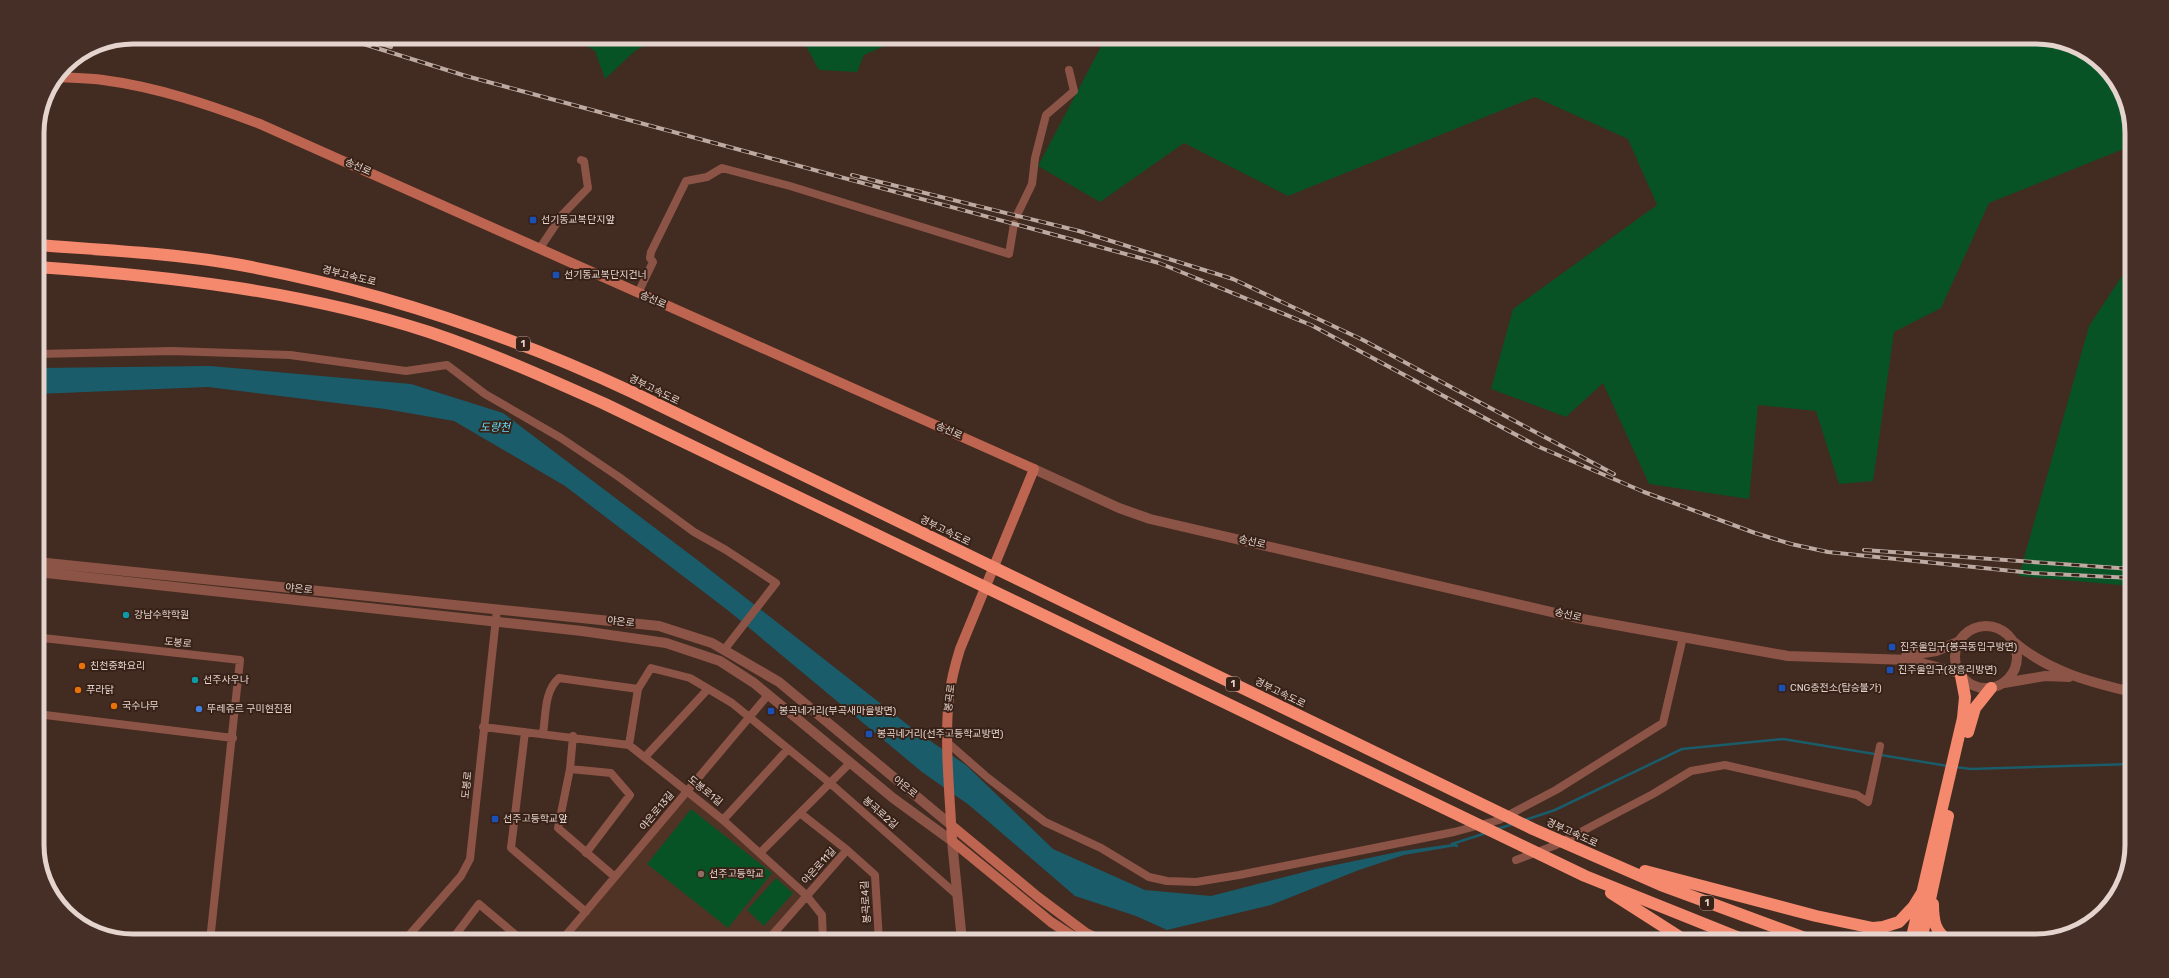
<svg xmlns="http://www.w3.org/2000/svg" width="2169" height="978" font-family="Rubik,'Noto Sans KR',sans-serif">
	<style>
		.built { fill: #513326 }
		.green { fill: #085326 }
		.water { fill: #1a5c6a }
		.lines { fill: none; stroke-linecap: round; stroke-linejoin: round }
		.stream { stroke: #1a5c6a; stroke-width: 2.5 }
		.minor { stroke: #8c5446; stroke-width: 8 }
		.tertiary { stroke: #8c5446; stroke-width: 10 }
		.secondary { stroke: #bd6550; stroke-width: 10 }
		.motorway { stroke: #f5896e; stroke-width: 12 }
		.rail-casing { stroke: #bdaba3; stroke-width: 4 }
		.rail { stroke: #382117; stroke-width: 2.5; stroke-dasharray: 8; stroke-linecap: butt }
		.transit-dot { fill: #1a4fb4; stroke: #382117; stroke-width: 1.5 }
		.culture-dot { fill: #0f9aa8; stroke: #382117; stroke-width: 1.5 }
		.food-dot { fill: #e8710a; stroke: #382117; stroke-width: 1.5 }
		.shop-dot { fill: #3f7fe0; stroke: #382117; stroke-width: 1.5 }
		.education-dot { fill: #8d6e63; stroke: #382117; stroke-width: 1.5 }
		.labels { text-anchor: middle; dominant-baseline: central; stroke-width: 4; stroke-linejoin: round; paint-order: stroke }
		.shield { fill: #382117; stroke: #b09e96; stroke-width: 1 }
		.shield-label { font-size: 9px; font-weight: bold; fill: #e4d4cd }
		.street-label { font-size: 10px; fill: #e4d4cd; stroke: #382117 }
		.poi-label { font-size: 10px; fill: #e4d4cd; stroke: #382117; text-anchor: start }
		.water-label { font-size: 11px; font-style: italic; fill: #63ddf8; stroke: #382117 }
		.rim { fill: none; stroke: #e4d4cd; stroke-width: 5 }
	</style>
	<rect width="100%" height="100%" fill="#422b20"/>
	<!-- built -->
	<path class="built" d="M688 790 806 895 767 941H561Z"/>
	<!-- green -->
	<path class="green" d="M572 37H660L635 51 605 79 595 51Z
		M801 37H905L864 55 857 72 819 70Z
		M1106 37H2036L2073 44 2116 79 2132 127V149L2131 146 1989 203 1941 308 1894 332 1873 481 1839 484 1816 411 1758 405 1749 499 1649 484 1603 383 1566 417 1491 389 1513 309 1657 205 1628 139 1535 97 1288 196 1184 143 1100 202 1038 166Z
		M2132 261V586L2019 576 2089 326Z
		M691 809 772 873 728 928 647 864Z
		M776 878 793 893 764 926 747 910Z"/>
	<!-- water -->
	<path class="water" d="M210 366 411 384 503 413 700 562 917 732 966 765 1053 849 1145 890 1211 896 1316 869 1402 851 1452 844 1457 846 1404 855 1359 870 1271 905 1167 930 1136 916 1075 896 969 805 922 772 730 612 565 486 454 421 385 409 208 387 37 394V368Z"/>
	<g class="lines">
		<!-- stream -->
		<path class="stream" d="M1955 767 1971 769 2132 764
			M1525 820 1555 810 1682 749 1783 739 1948 766
			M1497 829 1513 824
			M1457 846 1452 844 1486 833"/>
		<!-- minor -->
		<path class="minor" d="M1017 215 1032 184 1035 158 1046 115 1074 91 1069 70
			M540 248 562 215 588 188 584 161 581 160
			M638 293 653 262 650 258 651 252 686 181 707 177 722 168 790 186 1009 254 1014 224
			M37 354 172 351 290 355 406 371 447 365 485 394 561 438 619 477 694 532 726 550 776 583 724 650
			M37 643 43 638 240 660 210 941
			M37 714 233 738
			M483 727 629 745 723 820 806 895 822 915 823 941
			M525 732 511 848 586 912
			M543 733C546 715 544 691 559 678L638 689
			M573 736 570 769 558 828 615 877
			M948 743 988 778 1045 822 1101 848 1149 877 1167 881 1196 882 1239 875 1454 832 1499 820 1556 790 1663 723 1683 637
			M629 745 638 689 651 668 690 678 732 703 830 783 956 894
			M645 757 708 689
			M570 769 611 773 630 795 586 853
			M723 820 788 749
			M847 850 875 875 879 941
			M761 852 850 763
			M1516 860 1556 845 1653 794 1691 771 1725 765 1857 795 1868 802 1880 746
			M116 938 147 941
			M404 941 461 876 470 859 497 609
			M451 941 479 904 523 941
			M561 941 768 695
			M767 941 847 850 800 813"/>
		<!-- tertiary -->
		<path class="tertiary" d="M1034 469 1119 508 1150 519 1577 618 1788 656 1910 660 1959 673
			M37 562 659 626 712 643 779 682 951 825
			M37 572 582 631 666 643 720 661 754 683 893 798 952 841 962 941
			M1955 657a31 31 0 1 1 62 0a31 31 0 1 1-62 0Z
			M2014 642C2048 671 2089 682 2132 692
			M1906 656 1936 651 1958 642
			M2004 683 2045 676 2069 677"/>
		<!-- secondary -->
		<path class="secondary" d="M57 77C72 78 88 78 103 80 157 87 210 105 260 124L1034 469 960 649C955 665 951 681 949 697 944 743 950 794 952 841L1051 922 1080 941
			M951 825 1038 897 1086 933 1103 941"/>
		<!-- motorway -->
		<path class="motorway" d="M37 245C103 250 170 253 235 264 375 289 504 332 632 392L1533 829 1661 885 1813 941
			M37 267C169 276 302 291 429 332 489 352 547 378 605 404L1585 876 1747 941
			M1968 732 1975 708 1991 688
			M1645 871 1816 916 1873 928 1883 927 1899 922 1914 906 1922 893
			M1611 893 1686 941
			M1933 904C1933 921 1935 932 1949 941
			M1911 941 1963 718 1965 697 1961 676
			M1921 941 1948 816"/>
		<defs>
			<path id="rail" d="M341 37 466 76 1159 263 1311 325 1537 446 1644 492 1755 533 1791 544 1828 552 2032 573 2132 578
				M363 37 391 47
				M852 175 1079 231 1233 279 1363 340 1614 474
				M1864 550 2132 569"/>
		</defs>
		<!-- rail casing -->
		<use href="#rail" class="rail-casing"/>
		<!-- rail -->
		<use href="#rail" class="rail"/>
	</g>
	<!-- markers -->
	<g class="transit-dot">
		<rect x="529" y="216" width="8" height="8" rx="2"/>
		<rect x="552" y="271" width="8" height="8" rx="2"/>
		<rect x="1888" y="643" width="8" height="8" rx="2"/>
		<rect x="1886" y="666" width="8" height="8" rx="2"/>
		<rect x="1778" y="684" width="8" height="8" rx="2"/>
		<rect x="767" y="707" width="8" height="8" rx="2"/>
		<rect x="865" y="730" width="8" height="8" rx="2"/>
		<rect x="491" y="815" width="8" height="8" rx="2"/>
	</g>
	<g class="culture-dot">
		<circle cx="126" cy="615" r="4"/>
		<circle cx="195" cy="680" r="4"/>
	</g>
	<g class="food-dot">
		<circle cx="82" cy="666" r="4"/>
		<circle cx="78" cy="690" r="4"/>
		<circle cx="114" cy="706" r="4"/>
	</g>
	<circle class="shop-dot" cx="199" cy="709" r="4"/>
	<circle class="education-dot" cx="701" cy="874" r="4"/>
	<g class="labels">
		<!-- shield labels -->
		<g class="shield">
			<rect x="516" y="337" width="14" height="14" rx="3"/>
			<rect x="1226" y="677" width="14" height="14" rx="3"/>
			<rect x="1700" y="896" width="14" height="14" rx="3"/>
		</g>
		<g class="shield-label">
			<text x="523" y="344">1</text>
			<text x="1233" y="684">1</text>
			<text x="1707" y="903">1</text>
		</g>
		<!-- street labels -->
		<g class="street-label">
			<text transform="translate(358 167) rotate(24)">송선로</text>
			<text transform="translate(349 276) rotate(14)">경부고속도로</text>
			<text transform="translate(653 300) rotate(24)">송선로</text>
			<text transform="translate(654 390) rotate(26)">경부고속도로</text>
			<text transform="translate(949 431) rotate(24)">송선로</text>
			<text transform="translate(945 531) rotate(26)">경부고속도로</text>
			<text transform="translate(1252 542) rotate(13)">송선로</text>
			<text transform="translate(299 589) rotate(6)">야은로</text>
			<text transform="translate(1568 615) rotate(13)">송선로</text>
			<text transform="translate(621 622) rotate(6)">야은로</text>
			<text transform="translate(178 643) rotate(6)">도봉로</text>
			<text transform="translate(1280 693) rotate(26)">경부고속도로</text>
			<text transform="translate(950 698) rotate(-83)">봉곡로</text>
			<text transform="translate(467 785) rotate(-84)">도봉로</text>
			<text transform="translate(905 787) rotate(39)">야은로</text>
			<text transform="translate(705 791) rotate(39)">도봉로1길</text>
			<text transform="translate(657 811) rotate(-50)">야은로13길</text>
			<text transform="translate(880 813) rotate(41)">봉곡로2길</text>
			<text transform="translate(1572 833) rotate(24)">경부고속도로</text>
			<text transform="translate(819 866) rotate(-48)">야은로11길</text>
			<text transform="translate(866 902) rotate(-94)">봉곡로4길</text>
		</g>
		<!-- poi labels -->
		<g class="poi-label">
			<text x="541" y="220">선기동교복단지앞</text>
			<text x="564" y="275">선기동교복단지건너</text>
			<text x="134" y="615">강남수학학원</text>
			<text x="1900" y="647">진주울입구(봉곡동입구방면)</text>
			<text x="90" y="666">친천중화요리</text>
			<text x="1898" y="670">진주울입구(장흥리방면)</text>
			<text x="203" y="680">선주사우나</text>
			<text x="1790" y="688">CNG충전소(탑승불가)</text>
			<text x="86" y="690">푸라닭</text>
			<text x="122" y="706">국수나무</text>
			<text x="207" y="709">뚜레쥬르 구미현진점</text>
			<text x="779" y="711">봉곡네거리(부곡새마을방면)</text>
			<text x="877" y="734">봉곡네거리(선주고등학교방면)</text>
			<text x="503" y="819">선주고등학교앞</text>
			<text x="709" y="874">선주고등학교</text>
		</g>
		<!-- water labels -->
		<g class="water-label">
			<text x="495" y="427">도량천</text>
		</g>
	</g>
	<!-- crop -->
	<path d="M0 0H2169V978H0ZM133 44H2036A89 89 0 0 1 2125 133V845A89 89 0 0 1 2036 934H133A89 89 0 0 1 44 845V133A89 89 0 0 1 133 44Z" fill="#462f26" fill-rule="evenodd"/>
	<path class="rim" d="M133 44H2036A89 89 0 0 1 2125 133V845A89 89 0 0 1 2036 934H133A89 89 0 0 1 44 845V133A89 89 0 0 1 133 44Z"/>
</svg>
